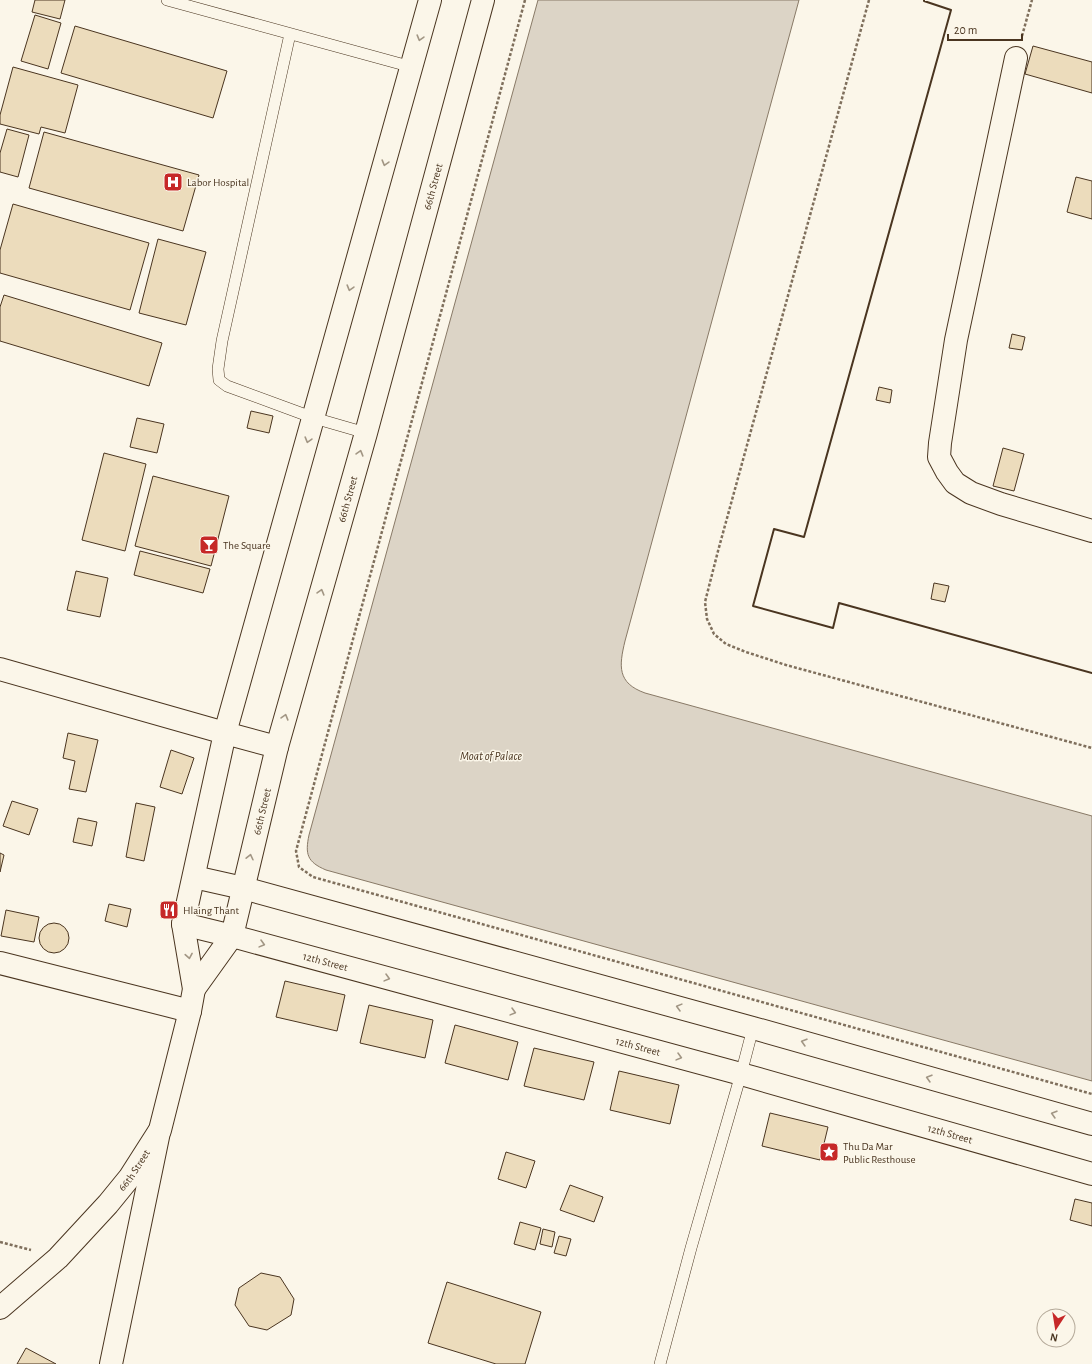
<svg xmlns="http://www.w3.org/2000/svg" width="1092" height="1364" font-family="'Alegreya Sans',sans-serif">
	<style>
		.water { fill: #dcd4c6; stroke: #887966 }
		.building { fill: #ecdcbc; stroke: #4a3520 }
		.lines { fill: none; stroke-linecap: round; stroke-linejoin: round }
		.service-casing { stroke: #4a3520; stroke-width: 12 }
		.minor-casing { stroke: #4a3520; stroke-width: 24 }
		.secondary-casing { stroke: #4a3520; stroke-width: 24 }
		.primary-casing { stroke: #4a3520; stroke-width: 24 }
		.path { stroke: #7f6f5c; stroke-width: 2.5; stroke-dasharray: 3 2; stroke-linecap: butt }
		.service { stroke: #fbf6e9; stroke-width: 11 }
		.minor { stroke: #fbf6e9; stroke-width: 22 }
		.secondary { stroke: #fbf6e9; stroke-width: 22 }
		.primary { stroke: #fbf6e9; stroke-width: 22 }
		.wall { stroke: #4a3520; stroke-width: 2 }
		.oneway { stroke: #a29684 }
		.labels { text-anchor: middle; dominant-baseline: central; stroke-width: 3; stroke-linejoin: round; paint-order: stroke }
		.poi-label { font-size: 11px; fill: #4a3520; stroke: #fbf6e9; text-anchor: start }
		.street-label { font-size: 11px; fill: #4a3520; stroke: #fbf6e9 }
		.water-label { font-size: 12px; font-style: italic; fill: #4a3520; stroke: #fbf6e9 }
	</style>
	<rect width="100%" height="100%" fill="#fbf6e9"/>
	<!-- water -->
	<path class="water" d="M538 0H799L625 641C619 666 617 683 645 693L1092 816V1081L326 870C307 862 305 854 309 835Z"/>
	<!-- building -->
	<path class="building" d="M35 0H65L60 19 32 12Z
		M35 15 61 23 48 69 21 61Z
		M75 26 227 71 213 118 61 73Z
		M1033 46 1092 62V93L1025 74Z
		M13 67 78 85 65 133 41 127 39 134 0 124V115Z
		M7 129 29 135 18 177 0 172V153Z
		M44 132 199 175 183 231 29 188Z
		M1076 177 1092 181V219L1067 212Z
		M13 204 149 243 130 310 0 273V250Z
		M158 239 206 252 186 325 139 313Z
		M4 295 162 343 149 386 0 341V307Z
		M1012 334 1025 337 1022 350 1009 348Z
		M879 387 892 390 890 403 876 400Z
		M251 411 273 416 269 433 247 428Z
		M137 418 164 424 157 453 130 447Z
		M1003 448 1024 454 1014 491 993 486Z
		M104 453 146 464 125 551 82 540Z
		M153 476 229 496 211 566 135 546Z
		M140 551 210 569 203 593 134 575Z
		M76 571 108 578 100 617 67 610Z
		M934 583 949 586 945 602 931 599Z
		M68 733 98 740 86 792 69 789 75 761 63 758Z
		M171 750 194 758 182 794 160 787Z
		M12 801 38 809 29 835 3 826Z
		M136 803 155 807 144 861 126 857Z
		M78 818 97 822 92 846 73 842Z
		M0 853 4 855 0 872Z
		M109 904 131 909 127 927 105 921Z
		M6 910 39 917 34 942 1 936Z
		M39 938a15 15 0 1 1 30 0a15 15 0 1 1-30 0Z
		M285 981 345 995 337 1031 276 1017Z
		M369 1005 433 1020 425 1058 360 1043Z
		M455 1025 518 1042 508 1080 445 1063Z
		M534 1048 594 1062 584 1100 524 1086Z
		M619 1071 679 1085 670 1124 610 1110Z
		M770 1113 828 1127 820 1160 762 1146Z
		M506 1152 535 1161 526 1188 498 1179Z
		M570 1185 603 1197 594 1222 560 1210Z
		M1075 1199 1092 1203V1226L1070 1220Z
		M520 1222 541 1228 535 1250 514 1244Z
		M543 1229 555 1232 552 1247 540 1244Z
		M559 1236 571 1239 566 1256 554 1253Z
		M261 1273 280 1277 294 1299 291 1315 267 1330 249 1326 235 1305 239 1288Z
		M447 1282 541 1312 525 1364H496L428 1343Z
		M26 1348 56 1364H17Z"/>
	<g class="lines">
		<defs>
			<path id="service" d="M167 0 412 67
				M290 34 222 341 218 369 219 380 227 386 314 418 366 433
				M660 1364 691 1248 741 1074 753 1028"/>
			<path id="minor" d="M1016 58 956 340 940 443 939 457 947 472 955 483 971 493 1001 504 1092 531
				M0 669 225 733 277 747
				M0 963 190 1011
				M111 1364 159 1132"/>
			<g id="secondary">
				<path d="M194 989 232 936"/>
				<path id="s1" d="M0 1308 58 1258 108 1204 130 1177 160 1130 190 1011 194 989 183 924"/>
			</g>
			<g id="primary">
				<path id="s2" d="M430 0 225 733 183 924 232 936 741 1074 1092 1174"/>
				<path d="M194 877 243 888 753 1028 1092 1124"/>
				<path id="s3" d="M232 936 277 747 366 433 483 0"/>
			</g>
		</defs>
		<!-- service casing -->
		<use href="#service" class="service-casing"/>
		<!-- minor casing -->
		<use href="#minor" class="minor-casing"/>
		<!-- secondary casing -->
		<use href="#secondary" class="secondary-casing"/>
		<!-- primary casing -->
		<use href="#primary" class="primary-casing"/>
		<!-- path -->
		<path class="path" d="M525 0 296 851 299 867 313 877 1092 1094
			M869 0 718 551 705 602 707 619 714 634 726 644 746 652 786 665 1092 748
			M1022 36 1032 0
			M0 1242 31 1250"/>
		<!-- service -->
		<use href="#service" class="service"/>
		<!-- minor -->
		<use href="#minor" class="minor"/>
		<!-- secondary -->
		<use href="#secondary" class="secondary"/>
		<!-- primary -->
		<use href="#primary" class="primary"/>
		<!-- wall -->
		<path class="wall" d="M924 0V1L951 10 804 537 774 529 753 606 833 628 839 603 1092 673"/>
	</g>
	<!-- one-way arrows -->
	<defs><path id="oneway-chevron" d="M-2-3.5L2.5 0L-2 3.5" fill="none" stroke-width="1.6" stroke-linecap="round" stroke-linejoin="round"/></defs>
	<g class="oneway">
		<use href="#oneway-chevron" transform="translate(420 38) rotate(106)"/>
		<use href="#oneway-chevron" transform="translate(385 163) rotate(106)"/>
		<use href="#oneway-chevron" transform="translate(350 288) rotate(106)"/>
		<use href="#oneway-chevron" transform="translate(308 440) rotate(106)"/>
		<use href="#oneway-chevron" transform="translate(360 453) rotate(-74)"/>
		<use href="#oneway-chevron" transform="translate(321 592) rotate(-74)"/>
		<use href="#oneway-chevron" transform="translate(285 717) rotate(-74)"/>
		<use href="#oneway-chevron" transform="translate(250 857) rotate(-77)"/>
		<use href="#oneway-chevron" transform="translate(262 944) rotate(15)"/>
		<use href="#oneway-chevron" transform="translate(189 956) rotate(80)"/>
		<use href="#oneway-chevron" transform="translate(387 978) rotate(15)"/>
		<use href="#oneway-chevron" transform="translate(679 1007) rotate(-165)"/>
		<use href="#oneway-chevron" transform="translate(513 1012) rotate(15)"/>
		<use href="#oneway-chevron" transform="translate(804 1042) rotate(-164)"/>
		<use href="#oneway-chevron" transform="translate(679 1057) rotate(15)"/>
		<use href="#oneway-chevron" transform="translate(929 1078) rotate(-164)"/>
		<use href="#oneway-chevron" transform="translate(1054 1114) rotate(-164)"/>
	</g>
	<!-- icons -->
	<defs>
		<symbol id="hospital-square" viewBox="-11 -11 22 22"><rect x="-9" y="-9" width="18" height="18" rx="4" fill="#c62828" stroke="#fbf6e9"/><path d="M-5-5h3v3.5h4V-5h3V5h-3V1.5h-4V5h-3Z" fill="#fff"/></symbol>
		<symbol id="bar-square" viewBox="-11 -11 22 22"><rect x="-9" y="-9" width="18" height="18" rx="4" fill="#c62828" stroke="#fbf6e9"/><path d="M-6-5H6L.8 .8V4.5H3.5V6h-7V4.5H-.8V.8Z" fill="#fff"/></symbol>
		<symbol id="restaurant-square" viewBox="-11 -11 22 22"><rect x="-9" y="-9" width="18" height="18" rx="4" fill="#c62828" stroke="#fbf6e9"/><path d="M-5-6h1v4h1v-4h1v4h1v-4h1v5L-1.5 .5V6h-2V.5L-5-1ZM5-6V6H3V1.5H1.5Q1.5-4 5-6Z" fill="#fff"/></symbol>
		<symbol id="sight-square" viewBox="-11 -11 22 22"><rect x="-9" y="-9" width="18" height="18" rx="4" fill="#c62828" stroke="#fbf6e9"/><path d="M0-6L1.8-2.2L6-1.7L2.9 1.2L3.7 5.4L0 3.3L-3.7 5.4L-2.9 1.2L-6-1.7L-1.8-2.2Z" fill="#fff"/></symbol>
	</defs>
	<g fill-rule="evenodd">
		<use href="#hospital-square" x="162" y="171" width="22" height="22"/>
		<use href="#bar-square" x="198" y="534" width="22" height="22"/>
		<use href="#restaurant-square" x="158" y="899" width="22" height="22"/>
		<use href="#sight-square" x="818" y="1141" width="22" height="22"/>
	</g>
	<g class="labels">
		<!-- poi labels -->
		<g class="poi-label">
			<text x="187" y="182">Labor Hospital</text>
			<text x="223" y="545">The Square</text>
			<text x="183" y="910">Hlaing Thant</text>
			<text x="843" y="1146">Thu Da Mar<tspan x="843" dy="13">Public Resthouse</tspan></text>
		</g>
		<!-- street labels -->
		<g class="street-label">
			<text stroke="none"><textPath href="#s3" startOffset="776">66th Street</textPath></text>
			<text stroke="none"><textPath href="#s3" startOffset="452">66th Street</textPath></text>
			<text stroke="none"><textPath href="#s3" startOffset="128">66th Street</textPath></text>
			<text stroke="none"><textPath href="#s2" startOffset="1104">12th Street</textPath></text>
			<text stroke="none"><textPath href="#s2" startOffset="1428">12th Street</textPath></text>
			<text stroke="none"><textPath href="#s2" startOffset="1752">12th Street</textPath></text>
			<text stroke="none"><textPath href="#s1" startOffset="193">66th Street</textPath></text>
		</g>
		<!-- water labels -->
		<g class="water-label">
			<text x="491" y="756">Moat of Palace</text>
		</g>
	</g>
	<!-- north arrow -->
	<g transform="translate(1056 1328) rotate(192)"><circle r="19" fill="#fbf6e9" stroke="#b4a999"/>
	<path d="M0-3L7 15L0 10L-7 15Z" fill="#c62828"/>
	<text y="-6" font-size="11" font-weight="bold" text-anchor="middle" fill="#4a3520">N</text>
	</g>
	<!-- scale -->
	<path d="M948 34v6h74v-6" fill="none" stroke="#4a3520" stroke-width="2"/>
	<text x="954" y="34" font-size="12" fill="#4a3520" stroke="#fbf6e9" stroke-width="3" paint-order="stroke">20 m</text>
</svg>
